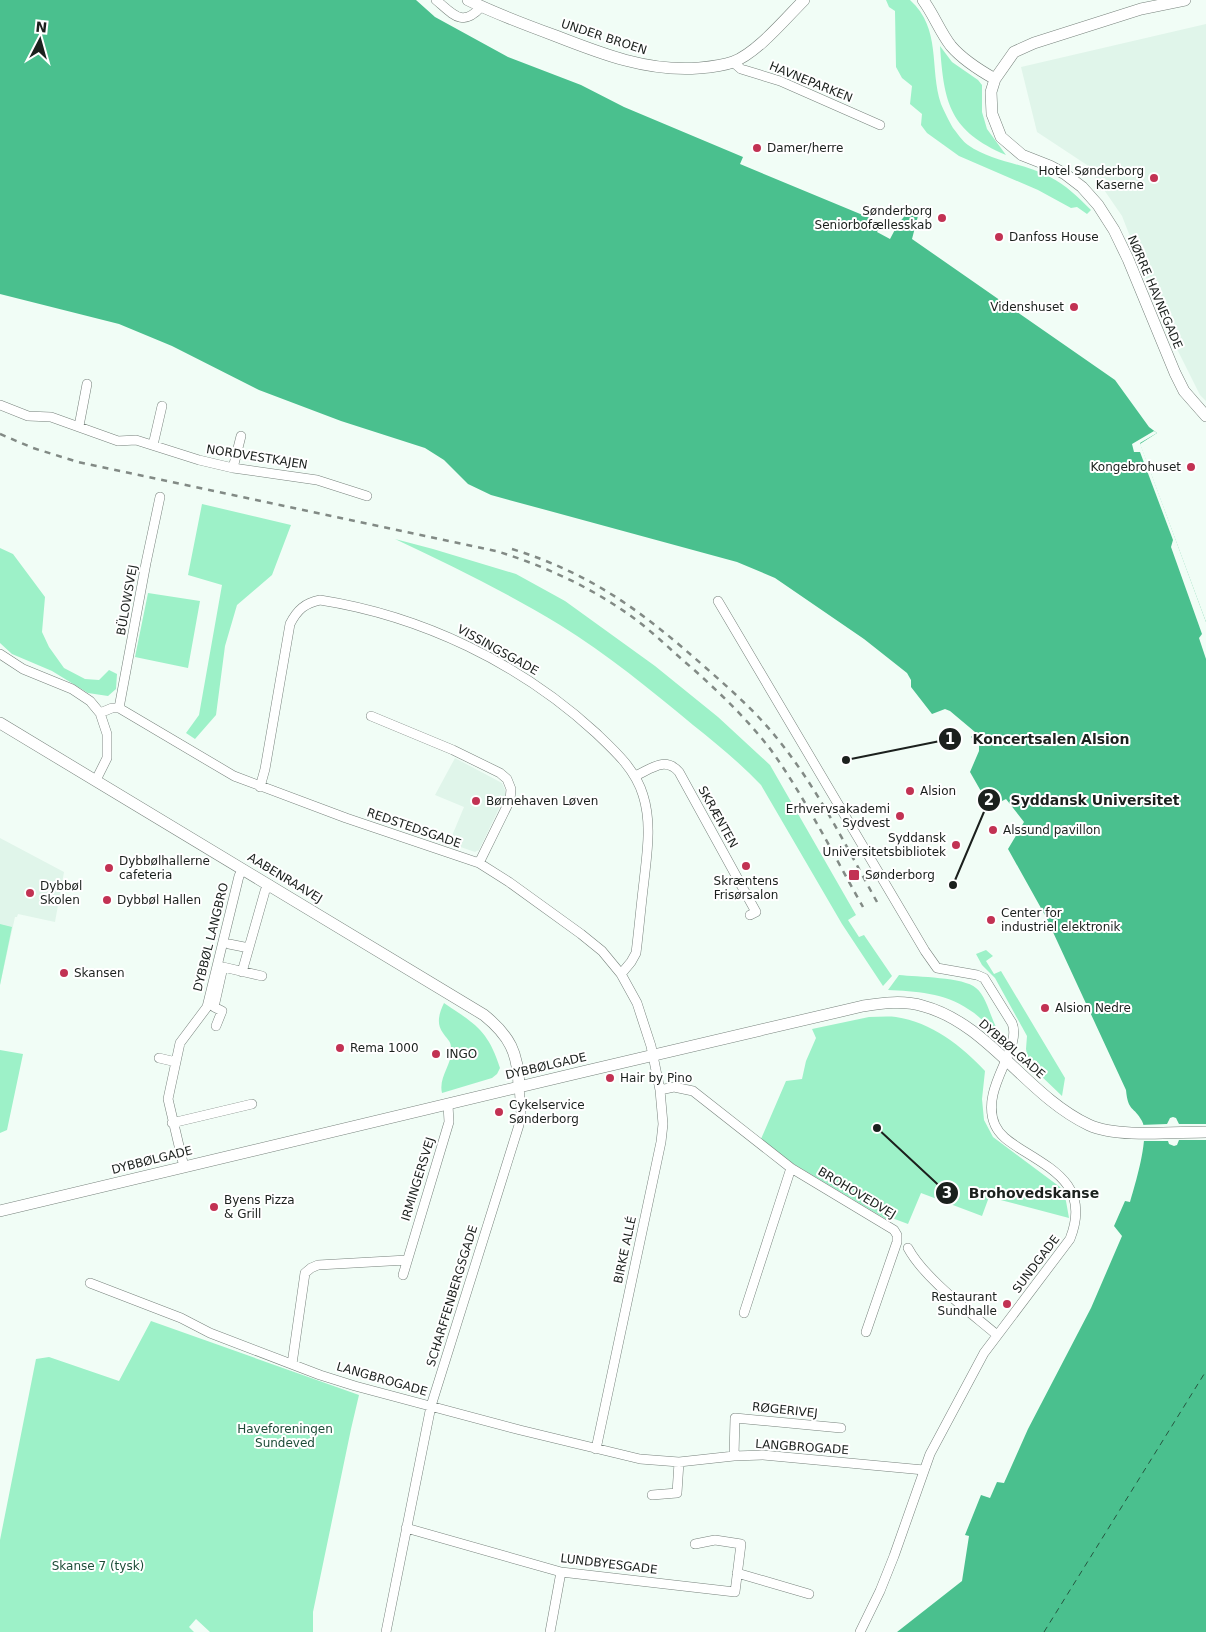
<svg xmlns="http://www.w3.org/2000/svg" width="1206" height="1632" font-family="'DejaVu Sans',sans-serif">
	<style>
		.built { fill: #e0f5ea }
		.green { fill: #9df1c8 }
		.water { fill: #4ac08e }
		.pier { fill: #f1fdf6 }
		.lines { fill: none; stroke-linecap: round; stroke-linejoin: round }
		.ferry { stroke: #265640; stroke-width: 1; stroke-dasharray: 6 5; stroke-linecap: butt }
		.minor-casing { stroke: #77827c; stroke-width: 10 }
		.tertiary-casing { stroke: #77827c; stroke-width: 12 }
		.minor { stroke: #fff; stroke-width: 9 }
		.tertiary { stroke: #fff; stroke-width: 11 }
		.rail { stroke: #828a85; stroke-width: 2.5; stroke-dasharray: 6 6; stroke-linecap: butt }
		.poi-dot { fill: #c23253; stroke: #fff; stroke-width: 2 }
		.labels { text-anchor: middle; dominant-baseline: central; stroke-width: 4; stroke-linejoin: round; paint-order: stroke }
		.street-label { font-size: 12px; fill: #1b201d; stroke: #fff }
		.poi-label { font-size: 12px; fill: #1b201d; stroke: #fff; text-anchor: start }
		.park-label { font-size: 12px; fill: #1d4d38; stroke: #fff }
		.leader { fill: none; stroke: #1b201d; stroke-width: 2 }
		.callout-dot { fill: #1b201d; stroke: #fff; stroke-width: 2 }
		.mark-label { font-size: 15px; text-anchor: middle; font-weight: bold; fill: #fff }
		.callout-label { font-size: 14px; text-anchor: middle; font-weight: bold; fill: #1b201d; stroke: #fff; stroke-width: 4; stroke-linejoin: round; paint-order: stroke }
	</style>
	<rect width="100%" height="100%" fill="#f1fdf6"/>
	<!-- built -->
	<path class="built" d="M1206 24V401L1200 395 1164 323 1122 216 1087 165 1037 132 1021 67Z
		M455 758 502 783 505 790V796L479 850 475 852 449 843 464 807 435 795Z
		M0 838 64 872 55 922 18 914 17 917H15L0 985Z"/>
	<!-- green -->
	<path class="green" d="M886 0H910C942 29 929 68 941 104 944 111 949 121 953 128 957 133 963 142 968 145 992 162 1024 163 1050 177 1066 185 1078 197 1091 210L1087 214 1077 207 1071 208 1038 190 959 156 927 133 921 125 922 114 910 104 912 86 902 78 896 67 895 11 889 7Z
		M940 46 952 62 978 80 982 85V112L987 129 1006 155C950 131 944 104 940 46Z
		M202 504 291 525 272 575 237 605 225 646 216 715 195 739 186 733 199 715 222 585 188 575Z
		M395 539 433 549 516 574 565 601 655 666 718 717 770 765 856 915 848 920 859 937 864 935 892 976 883 986 842 924 761 785C740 763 717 744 693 725 651 690 607 654 560 625 507 593 451 565 395 539Z
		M0 548 13 554 45 597 42 632 49 647 64 668 85 679 99 680 109 670 117 674 116 689 108 696 88 693 52 671 12 654 0 643Z
		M148 593 200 601 188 668 135 657Z
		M0 924 12 927 0 985Z
		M986 950 993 956 986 961 994 974 1001 971 1065 1078 1062 1096 1037 1072V1061L1028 1060 1026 1049 1027 1036 995 978 982 965 976 954Z
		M899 975C917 977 964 977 976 988 986 996 990 1015 996 1027L993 1030C985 1023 977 1014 968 1009 946 993 914 991 888 990Z
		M444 1003C475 1024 488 1030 500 1068L497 1074 492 1078 442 1093C438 1076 454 1063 451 1047 451 1041 446 1038 443 1033 436 1024 439 1013 444 1003Z
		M869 1017C878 1017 887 1016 896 1017 931 1022 962 1046 985 1071L982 1099 984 1120 993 1137 1060 1187 1066 1201 1069 1218 989 1197 982 1216 921 1193 908 1224 892 1218 889 1221 792 1163 761 1139 786 1081 802 1079 806 1061 816 1038 812 1029Z
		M0 1050 23 1054 7 1130 0 1133Z
		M151 1321 359 1395 351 1429 313 1612V1632H210L196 1619 189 1627 194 1632H0V1540L36 1359 49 1357 119 1381Z"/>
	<!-- water -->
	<path class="water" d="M0 0H416L435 17 508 57 581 85 624 107 743 157 740 164 882 223 877 232 890 239 898 224 908 212 918 216 912 239 1115 380 1149 427 1157 433 1140 444 1206 622V1632H897L962 1581 969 1536 965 1535 981 1495 990 1498 997 1482 1004 1483 1028 1429 1091 1308 1122 1236 1114 1226 1125 1201 1130 1202C1135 1185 1150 1136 1142 1121 1134 1106 1128 1112 1126 1090L1046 917 1008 849 1024 822 1006 799 990 807 970 772 979 751V745L971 737 975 732 950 711 945 709 932 714 911 687V680L907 673 864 639 775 578 737 562 491 495 468 484 444 460 425 448 341 421 259 390 172 346 119 324 0 294Z"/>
	<!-- pier -->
	<path class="pier" d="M1154 431 1157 433 1140 443 1206 622V659L1199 638 1202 634 1171 547 1173 540 1140 452H1134L1132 444Z
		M1173 1117 1176 1118 1179 1124H1206V1140H1179L1177 1145 1174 1146 1169 1144 1168 1141H1141L1140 1125 1167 1124 1170 1118Z"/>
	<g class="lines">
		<!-- ferry -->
		<path class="ferry" d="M1044 1632 1206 1371"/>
		<defs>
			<path id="minor" d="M436 0C453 14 462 28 481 7
				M733 62 741 69 780 81 880 125
				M0 405 28 416 51 417 118 441 136 440 199 460 233 468 317 480 367 496
				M79 426 87 384
				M153 445 162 406
				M233 468 241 436
				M718 601 925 951 937 968 977 975 984 978 1012 1023C1023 1049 979 1088 995 1125 1000 1136 1010 1142 1019 1148 1056 1171 1090 1188 1070 1239L984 1353 930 1454 894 1556 880 1591 860 1632
				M0 654 23 669 72 689 90 701 100 713 107 734V758L96 780
				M119 708 146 563 160 497
				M100 713 112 708H119L234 776 346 818 479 863 509 882 581 934 602 951 621 974 637 1003 651 1046 660 1090 663 1124 661 1142 596 1449
				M371 716 453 750 500 773 507 779 511 789 510 800 479 863
				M635 776C651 769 665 756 679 772L756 912 750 915
				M260 787 265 769 290 624C297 610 305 603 320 600 422 616 520 663 596 733 615 751 635 769 643 795 652 823 647 853 644 881 641 905 639 929 636 953L631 962 621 974
				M229 944 249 948
				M242 972 265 891 270 885
				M216 1026 222 1011 214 1007 223 967 262 976
				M159 1058 176 1062
				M660 1090 674 1087 693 1091 791 1168 894 1230 897 1235V1242L866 1332
				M172 1123 252 1104
				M184 1167 168 1099 180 1043 207 1007 239 876 243 869
				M908 1248C924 1278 970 1312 997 1335
				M403 1275 449 1122 448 1105
				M90 1283 181 1318 210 1333 320 1375 355 1386 520 1430 640 1459 679 1462 734 1456 763 1455 924 1470
				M744 1313 791 1168
				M292 1364 305 1273 311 1268 318 1265 407 1260
				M734 1456 735 1418 841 1428
				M652 1495 677 1493 679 1462
				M406 1528 561 1572 735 1592 741 1544 715 1540 695 1544
				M737 1573 809 1594
				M386 1632 431 1406 519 1125 521 1113 519 1086
				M550 1632 561 1572"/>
			<path id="tertiary" d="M468 0C496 14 526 25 556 36 602 54 648 72 699 68 711 67 722 66 733 62 757 53 785 19 804 0
				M923 0C934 15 940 32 951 46 963 60 979 70 995 79
				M1185 0 1141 9 1034 43 1014 52 995 79 991 92 992 114 1001 137 1022 155 1050 166 1065 174 1082 187 1098 205 1114 230 1128 259 1175 373 1184 391 1206 416
				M0 723 484 1015C510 1036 518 1053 519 1086
				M0 1211C287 1142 575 1073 863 1006 883 1003 903 1000 923 1006 988 1023 1027 1096 1089 1125 1117 1138 1174 1132 1206 1132"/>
		</defs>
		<!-- minor casing -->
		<use href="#minor" class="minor-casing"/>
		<!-- tertiary casing -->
		<use href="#tertiary" class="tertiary-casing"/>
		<!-- minor -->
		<use href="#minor" class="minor"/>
		<!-- tertiary -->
		<use href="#tertiary" class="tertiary"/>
		<!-- rail -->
		<path class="rail" d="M0 434 33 448 78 462 496 551C545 566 593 588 635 619 655 634 673 652 692 668 720 693 748 720 771 750 806 799 833 854 863 907
			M512 549C593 574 644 613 706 668 731 690 756 712 776 737 817 787 846 846 877 902"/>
	</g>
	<!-- markers -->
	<g class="poi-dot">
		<circle cx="757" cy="148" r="5"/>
		<circle cx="1154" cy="178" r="5"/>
		<circle cx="942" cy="218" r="5"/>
		<circle cx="999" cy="237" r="5"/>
		<circle cx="1074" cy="307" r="5"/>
		<circle cx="1191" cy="467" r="5"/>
		<circle cx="910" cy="791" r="5"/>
		<circle cx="476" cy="801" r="5"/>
		<circle cx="900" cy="816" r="5"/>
		<circle cx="993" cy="830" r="5"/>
		<circle cx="956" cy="845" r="5"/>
		<circle cx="746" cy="866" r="5"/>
		<circle cx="109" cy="868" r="5"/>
		<rect x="848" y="869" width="12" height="12" rx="2.5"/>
		<circle cx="30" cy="893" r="5"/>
		<circle cx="107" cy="900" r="5"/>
		<circle cx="991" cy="920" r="5"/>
		<circle cx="64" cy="973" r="5"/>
		<circle cx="1045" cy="1008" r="5"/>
		<circle cx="340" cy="1048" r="5"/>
		<circle cx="436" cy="1054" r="5"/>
		<circle cx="610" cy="1078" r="5"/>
		<circle cx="499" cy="1112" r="5"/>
		<circle cx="214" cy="1207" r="5"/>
		<circle cx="1007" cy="1304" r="5"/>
	</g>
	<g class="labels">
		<!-- street labels -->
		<g class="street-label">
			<text transform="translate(604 37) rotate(18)">UNDER BROEN</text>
			<text transform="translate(811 82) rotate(22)">HAVNEPARKEN</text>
			<text transform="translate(1155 292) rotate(67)">NØRRE HAVNEGADE</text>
			<text transform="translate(257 457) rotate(9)">NORDVESTKAJEN</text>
			<text transform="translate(127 600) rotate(-80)">BÜLOWSVEJ</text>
			<text transform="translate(498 650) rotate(29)">VISSINGSGADE</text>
			<text transform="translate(718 817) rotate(61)">SKRÆNTEN</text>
			<text transform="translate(414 828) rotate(19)">REDSTEDSGADE</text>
			<text transform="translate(285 878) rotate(31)">AABENRAAVEJ</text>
			<text transform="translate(211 937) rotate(-76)">DYBBØL LANGBRO</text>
			<text transform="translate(1012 1049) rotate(41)">DYBBØLGADE</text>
			<text transform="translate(546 1066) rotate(-13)">DYBBØLGADE</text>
			<text transform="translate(152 1160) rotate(-14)">DYBBØLGADE</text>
			<text transform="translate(418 1179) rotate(-73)">IRMINGERSVEJ</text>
			<text transform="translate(857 1193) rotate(31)">BROHOVEDVEJ</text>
			<text transform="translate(625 1250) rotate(-78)">BIRKE ALLÉ</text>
			<text transform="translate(1036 1264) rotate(-53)">SUNDGADE</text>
			<text transform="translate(452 1296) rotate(-73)">SCHARFFENBERGSGADE</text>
			<text transform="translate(382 1379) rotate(16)">LANGBROGADE</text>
			<text transform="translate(785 1410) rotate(6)">RØGERIVEJ</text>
			<text transform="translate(802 1447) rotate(4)">LANGBROGADE</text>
			<text transform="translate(609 1564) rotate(7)">LUNDBYESGADE</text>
		</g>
		<!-- poi labels -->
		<g class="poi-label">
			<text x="767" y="148">Damer/herre</text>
			<text x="1144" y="171" text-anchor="end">Hotel Sønderborg<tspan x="1144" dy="14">Kaserne</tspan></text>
			<text x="932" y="211" text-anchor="end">Sønderborg<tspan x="932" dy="14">Seniorbofællesskab</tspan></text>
			<text x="1009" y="237">Danfoss House</text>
			<text x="1064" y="307" text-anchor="end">Videnshuset</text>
			<text x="1181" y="467" text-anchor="end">Kongebrohuset</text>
			<text x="920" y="791">Alsion</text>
			<text x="486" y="801">Børnehaven Løven</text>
			<text x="890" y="809" text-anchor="end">Erhvervsakademi<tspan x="890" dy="14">Sydvest</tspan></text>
			<text x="1003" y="830">Alssund pavillon</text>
			<text x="946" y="838" text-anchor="end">Syddansk<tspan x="946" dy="14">Universitetsbibliotek</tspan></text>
			<text x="119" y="861">Dybbølhallerne<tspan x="119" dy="14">cafeteria</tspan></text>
			<text x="865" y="875">Sønderborg</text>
			<text x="746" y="881" text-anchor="middle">Skræntens<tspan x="746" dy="14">Frisørsalon</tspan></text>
			<text x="40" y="886">Dybbøl<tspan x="40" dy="14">Skolen</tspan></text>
			<text x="117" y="900">Dybbøl Hallen</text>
			<text x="1001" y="913">Center for<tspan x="1001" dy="14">industriel elektronik</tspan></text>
			<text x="74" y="973">Skansen</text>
			<text x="1055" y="1008">Alsion Nedre</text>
			<text x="350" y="1048">Rema 1000</text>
			<text x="446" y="1054">INGO</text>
			<text x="620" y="1078">Hair by Pino</text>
			<text x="509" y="1105">Cykelservice<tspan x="509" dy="14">Sønderborg</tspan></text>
			<text x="224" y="1200">Byens Pizza<tspan x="224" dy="14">&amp; Grill</tspan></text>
			<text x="997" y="1297" text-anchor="end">Restaurant<tspan x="997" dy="14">Sundhalle</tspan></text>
		</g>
		<!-- park labels -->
		<g class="park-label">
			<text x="285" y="1429">Haveforeningen<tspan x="285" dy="14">Sundeved</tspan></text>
			<text x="98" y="1566">Skanse 7 (tysk)</text>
		</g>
	</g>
	<!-- callouts -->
	<path class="leader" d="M846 760L950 739M953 885L989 800M877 1128L947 1193"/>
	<g class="callout-dot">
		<circle cx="846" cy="760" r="5"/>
		<circle cx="953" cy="885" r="5"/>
		<circle cx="877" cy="1128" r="5"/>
		<circle cx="950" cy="739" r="12"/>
		<circle cx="989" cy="800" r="12"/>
		<circle cx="947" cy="1193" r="12"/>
	</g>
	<g class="mark-label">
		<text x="950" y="744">1</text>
		<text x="989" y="805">2</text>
		<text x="947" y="1198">3</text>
	</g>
	<g class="callout-label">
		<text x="1051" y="744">Koncertsalen Alsion</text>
		<text x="1095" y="805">Syddansk Universitet</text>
		<text x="1034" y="1198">Brohovedskanse</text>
	</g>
	<!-- north arrow -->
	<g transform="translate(40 40) rotate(6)" stroke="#ffffff" stroke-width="4" paint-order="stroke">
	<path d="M0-4L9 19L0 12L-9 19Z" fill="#1b201d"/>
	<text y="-8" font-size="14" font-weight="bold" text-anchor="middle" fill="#1b201d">N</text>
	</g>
</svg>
